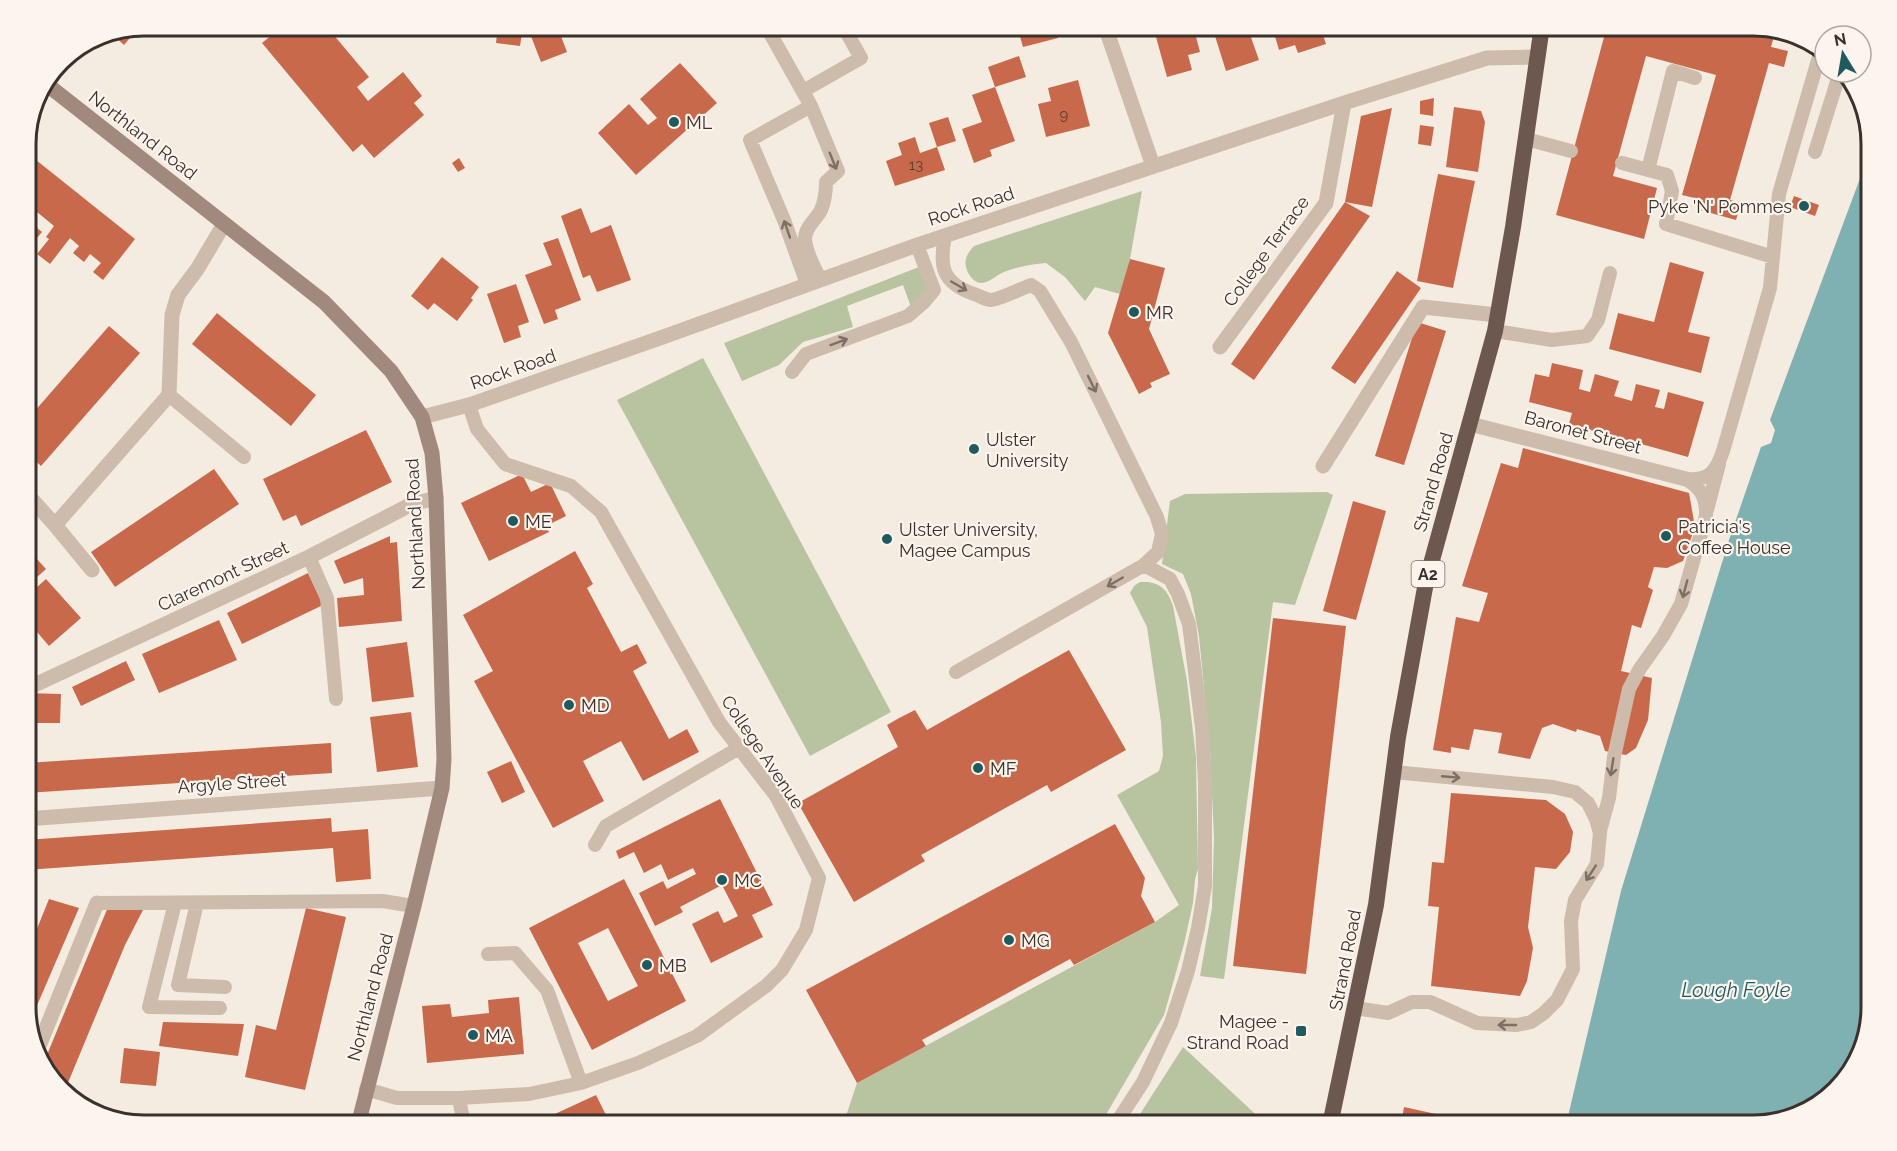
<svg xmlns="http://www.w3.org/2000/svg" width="1897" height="1151" font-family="Raleway,sans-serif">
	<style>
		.green { fill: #b8c4a0 }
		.water { fill: #7fb0b2 }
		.building { fill: #c8694b; fill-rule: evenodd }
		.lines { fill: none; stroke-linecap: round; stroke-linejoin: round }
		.service { stroke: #cdbbac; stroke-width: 14 }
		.minor { stroke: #cdbbac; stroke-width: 15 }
		.secondary { stroke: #a18a7d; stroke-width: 15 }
		.trunk { stroke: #6c584f; stroke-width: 16 }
		.oneway { stroke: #7d6f65 }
		.poi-dot { fill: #1f5a5e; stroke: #fbf5ee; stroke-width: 2 }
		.labels { text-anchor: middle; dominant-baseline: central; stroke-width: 4.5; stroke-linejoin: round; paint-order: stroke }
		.number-label { font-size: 15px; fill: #5e3e33 }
		.shield { fill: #fbf5ee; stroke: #756b66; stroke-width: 1.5 }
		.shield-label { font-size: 16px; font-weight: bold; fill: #3b302b }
		.poi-label { font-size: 18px; fill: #3b302b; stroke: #fbf5ee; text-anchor: start }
		.street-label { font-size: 18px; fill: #3b302b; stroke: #fbf5ee }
		.water-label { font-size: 20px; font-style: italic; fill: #1f5a5e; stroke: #fbf5ee }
		.rim { fill: none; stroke: #3b302b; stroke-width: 3 }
	</style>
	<rect width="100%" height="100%" fill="#f4ebe1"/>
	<!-- green -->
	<path class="green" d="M1142 191 1130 259 1120 294 1095 287 1085 301 1065 277 1046 263C1032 264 1017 267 1004 272 996 275 991 282 982 283 974 283 968 275 966 267 964 258 968 253 974 246Z
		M919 267 928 291 911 307 903 285 847 306 853 327 803 342 779 365 742 381 724 343Z
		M703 358 891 712 810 756 617 400Z
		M1327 492 1333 495 1295 605 1273 602 1224 979 1200 976 1212 908 1214 838 1210 750 1199 636 1191 594 1183 574 1162 564 1170 501 1185 494Z
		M1140 582C1159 581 1167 588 1173 606L1187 681 1196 757 1198 869 1195 879 1193 903 1184 944 1164 1015 1100 1125H843L857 1083 1155 922 1179 905 1117 795 1159 771 1163 756 1161 722 1147 627 1130 593 1134 586Z
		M1183 1047 1264 1122V1125H1133Z"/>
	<!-- water -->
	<path class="water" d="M1871 149V1007L1855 1067 1813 1109 1753 1125H1566L1621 891 1729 540 1761 447 1771 443 1775 430 1770 420Z"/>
	<!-- building -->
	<path class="building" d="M140 26 124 45 110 32Z
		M283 26H329L327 27 369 77 357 87 368 101 403 72 422 96 414 103 424 115 374 158 362 144 353 152 262 43Z
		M498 26H523L520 46 496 43Z
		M527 26H573L559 31 567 52 541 62Z
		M1017 26H1054L1058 38 1023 47Z
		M1153 26H1205L1194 29 1200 52 1188 55 1192 70 1167 77Z
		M1226 26H1247L1259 60 1226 71 1215 36 1228 31Z
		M1272 26H1320L1326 44 1298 53 1295 45 1279 50Z
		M1607 26H1753L1775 32 1771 47 1788 51 1784 67 1769 63 1730 200 1741 203 1736 220 1700 210 1703 200 1682 195 1716 75 1646 56 1613 176 1657 188 1644 239 1556 215Z
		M1019 56 1026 77 995 87 988 67Z
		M680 63 717 103 636 175 598 133 629 104 648 125 657 118 640 99Z
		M1078 80 1090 126 1046 137 1038 104 1051 101 1048 88Z
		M995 87 1015 141 990 150 992 156 974 163 962 129 982 122 972 95Z
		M1434 98 1433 116 1420 114V101Z
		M1454 107 1481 111 1485 122 1478 172 1446 167Z
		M1392 108 1372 207 1345 202 1361 116Z
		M948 117 956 141 937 147 929 123Z
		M1420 125 1434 127 1431 146 1418 144Z
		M915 137 920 153 937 147 945 170 895 186 886 161 902 155 898 143Z
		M26 152 135 239 103 280 93 272 101 263 90 254 84 262 73 253 79 246 70 238 50 264 37 254 49 239 46 237 54 226 26 203Z
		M459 158 465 168 458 172 452 163Z
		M1438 174 1475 181 1453 288 1417 281Z
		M1794 196 1819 205 1815 216 1790 207Z
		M1345 202 1370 216 1254 380 1231 364Z
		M581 208 591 233 611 225 631 280 597 292 590 275 583 278 561 216Z
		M26 219 42 232 26 251Z
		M558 238 581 300 555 310 558 319 544 324 525 275 552 265 543 243Z
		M442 257 479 287 471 298 473 300 457 321 434 303 428 310 411 296Z
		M1130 259 1165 268 1149 329 1170 374 1150 383 1152 387 1139 394 1108 333Z
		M1670 262 1704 272 1688 332 1710 337 1701 373 1609 349 1618 313 1654 322Z
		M1397 271 1421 288 1355 384 1331 368Z
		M516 284 529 322 518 326 521 337 504 343 487 294Z
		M217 313 316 395 291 426 192 344Z
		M1417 322 1446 331 1404 465 1375 456Z
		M109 326 140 353 41 466 26 452V421Z
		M1552 363 1583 370 1579 389 1590 392 1595 374 1619 381 1614 396 1632 401 1636 384 1660 390 1655 407 1664 409 1668 392 1704 402 1688 457 1569 424 1572 413 1529 402 1535 374 1549 377Z
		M366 430 392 482 301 526 296 515 283 521 263 479Z
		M1523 448 1689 493 1695 527 1683 561 1667 568 1654 567 1648 587 1653 590 1641 628 1632 625 1621 671 1652 678 1648 720 1636 748 1626 755 1605 751 1600 736 1577 729 1576 732 1553 724 1542 728 1530 759 1498 753 1502 733 1474 729 1469 750 1451 747V753L1433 750 1456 617 1479 622 1488 593 1462 586 1501 463 1518 468Z
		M214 469 239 504 115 587 91 552Z
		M522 474 531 492 550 483 566 516 546 526 549 532 489 561 461 503Z
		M1353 501 1386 511 1356 620 1323 611Z
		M390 536V543L397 542 402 621 339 627 337 598 364 595 363 578 344 584 334 561Z
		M26 547 46 569 26 587Z
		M575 551 593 584 587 588 621 652 637 644 647 663 633 671 669 739 687 729 699 752 643 781 621 741 583 761 604 801 553 828 474 681 493 671 463 615Z
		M308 573 323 605 242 644 227 613Z
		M46 579 81 618 49 646 26 619V597Z
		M1273 618 1346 626 1306 974 1233 966Z
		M219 620 237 660 159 693 142 654Z
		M407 642 414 697 372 702 366 648Z
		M1069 650 1126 750 1051 792 1047 785 921 855 925 861 854 902 798 803 898 747 887 725 901 717 915 710 927 730Z
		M126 661 135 680 81 706 72 687Z
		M26 693 61 694 60 723H26Z
		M411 712 418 767 377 772 370 717Z
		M331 743 332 773 26 793V763Z
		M511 761 525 792 502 803 487 772Z
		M1451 793 1546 800 1565 814 1573 832 1570 852 1556 869 1535 867 1528 927 1533 948 1527 981 1520 996 1431 986 1439 907 1428 906 1432 862 1444 863Z
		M720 799 773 905 752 915 763 937 711 963 692 924 718 911 724 923 738 916 722 885 680 907 683 912 655 926 639 893 663 881 667 889 696 874 693 868 668 880 661 864 644 873 634 852 619 859 616 851Z
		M331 818 332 832 368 829 371 879 336 882 333 848 26 870V840Z
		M1115 824 1145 878 1141 896 1155 922 1074 965 1070 959 922 1040 926 1046 857 1083 806 990Z
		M624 879 686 1001 592 1050 529 928ZM608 928 638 986 608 1001 578 943Z
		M49 899 79 908 29 1024 26 1015V956Z
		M108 907 144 908 125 945 65 1090 42 1067Z
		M306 908 346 917 305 1090 245 1077 256 1025 276 1030Z
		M519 997 524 1054 427 1063 422 1006 450 1004 452 1017 489 1013 488 1000Z
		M163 1022 244 1024 238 1056 159 1046Z
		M124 1048 160 1052 156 1086 120 1083Z
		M596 1095 611 1125H531Z
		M1404 1107 1486 1125H1401Z
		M226 1118 250 1123 252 1118 281 1125H224Z"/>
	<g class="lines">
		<!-- service -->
		<path class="service" d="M766 26 811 106 838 171 826 182C826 192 825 201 821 210 816 220 805 227 805 239 806 253 814 267 820 279
			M803 91 861 58 843 26
			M1526 139 1571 151
			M1815 152 1840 72
			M1622 163 1667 175 1672 191 1666 224 1773 257
			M1648 170 1673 71 1695 78
			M945 236C939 266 942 283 974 294 978 295 986 300 991 300 998 300 1023 288 1031 285L1040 291 1071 342 1157 517 1162 534 1158 552 1144 565 956 672
			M807 284 784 220 750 140 811 106
			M1495 331 1552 340 1587 336 1598 320 1610 273
			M792 372 806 354 908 316 924 302 934 290 917 245
			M169 395 244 457
			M1686 479C1709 481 1716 472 1723 451L1770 288 1779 194 1821 50
			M1707 510 1719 464
			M309 557 327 598 336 699
			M1600 831 1609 798 1614 757 1629 689 1639 670 1663 636 1681 604 1706 516C1707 498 1701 488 1686 479
			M595 845 606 826 739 748
			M97 903 382 901 414 906
			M175 903 149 1007 220 1008
			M197 903 178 985 225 987
			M488 954 515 953 547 990 581 1083
			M1355 1008 1388 1013 1412 1002H1430L1477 1023 1517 1025 1531 1022 1544 1013 1557 1000 1573 969 1571 921 1575 900 1597 864 1600 833 1596 819 1588 803 1575 792 1553 787 1393 772
			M366 1089 397 1098H459L529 1094 581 1083 638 1063 697 1036 766 986 782 970 806 930 819 878 776 796 719 722 601 512 571 486 505 464 477 429 469 405
			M459 1098 464 1125
			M1115 1125 1143 1082 1171 1023 1188 971 1198 928 1205 886V783L1202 728 1189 624 1178 594 1170 579 1144 565"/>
		<!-- minor -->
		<path class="minor" d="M1105 26 1153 166
			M1220 347 1326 203 1344 103
			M422 417 469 405 663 337 917 245 1344 103 1487 58 1538 57
			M1470 424 1686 479
			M1323 466 1423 307 1497 315
			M26 493 55 525 92 570
			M55 525 169 395 172 315 178 295 198 268 224 224
			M26 689 309 557 412 504 436 498
			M26 819 442 788
			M37 1051 97 903"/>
		<!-- secondary -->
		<path class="secondary" d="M45 83 324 302 391 371 422 417 432 453 436 498 444 759 442 788 414 906 358 1125"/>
		<!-- trunk -->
		<path class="trunk" d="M1330 1125 1376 905 1398 737 1426 582 1495 331 1513 227 1542 26"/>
	</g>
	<!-- one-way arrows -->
	<defs><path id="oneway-shaft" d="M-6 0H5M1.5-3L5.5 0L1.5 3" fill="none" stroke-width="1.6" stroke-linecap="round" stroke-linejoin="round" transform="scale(1.5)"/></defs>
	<g class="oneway">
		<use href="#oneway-shaft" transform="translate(833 161) rotate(68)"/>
		<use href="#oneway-shaft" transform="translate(787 229) rotate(-109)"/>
		<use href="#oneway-shaft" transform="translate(959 286) rotate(30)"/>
		<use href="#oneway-shaft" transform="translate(839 342) rotate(-20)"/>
		<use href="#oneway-shaft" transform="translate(1092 384) rotate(64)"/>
		<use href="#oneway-shaft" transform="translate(1115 582) rotate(150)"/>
		<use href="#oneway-shaft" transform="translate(1685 589) rotate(105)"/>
		<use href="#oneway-shaft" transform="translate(1612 767) rotate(99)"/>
		<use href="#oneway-shaft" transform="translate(1451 777) rotate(5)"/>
		<use href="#oneway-shaft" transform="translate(1591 873) rotate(123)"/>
		<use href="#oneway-shaft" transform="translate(1507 1025) rotate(180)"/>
	</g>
	<!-- markers -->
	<g class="poi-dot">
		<circle cx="674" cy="122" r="6"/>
		<circle cx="1804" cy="206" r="6"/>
		<circle cx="1134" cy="312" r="6"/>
		<circle cx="974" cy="449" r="6"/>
		<circle cx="513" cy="521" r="6"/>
		<circle cx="1666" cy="536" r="6"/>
		<circle cx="887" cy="539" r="6"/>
		<circle cx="569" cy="705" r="6"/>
		<circle cx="978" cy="768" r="6"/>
		<circle cx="722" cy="880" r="6"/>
		<circle cx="1009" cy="940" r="6"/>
		<circle cx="647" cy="965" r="6"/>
		<rect x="1295" y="1025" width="12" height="12" rx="3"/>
		<circle cx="473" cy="1035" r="6"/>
	</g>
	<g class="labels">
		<!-- number labels -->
		<g class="number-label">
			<text x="1064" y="115">9</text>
			<text x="916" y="165">13</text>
		</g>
		<!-- shield labels -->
		<rect class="shield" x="1411.5" y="561" width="33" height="26" rx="4.5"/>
		<g class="shield-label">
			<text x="1428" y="574">A2</text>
		</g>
		<!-- poi labels -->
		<g class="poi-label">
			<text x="686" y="122">ML</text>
			<text x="1792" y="206" text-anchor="end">Pyke 'N' Pommes</text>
			<text x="1146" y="312">MR</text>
			<text x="986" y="439">Ulster<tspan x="986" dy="21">University</tspan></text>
			<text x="525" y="521">ME</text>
			<text x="1678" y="526">Patricia's<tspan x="1678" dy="21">Coffee House</tspan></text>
			<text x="899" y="529">Ulster University,<tspan x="899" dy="21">Magee Campus</tspan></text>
			<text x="581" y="705">MD</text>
			<text x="990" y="768">MF</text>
			<text x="734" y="880">MC</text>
			<text x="1021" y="940">MG</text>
			<text x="659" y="965">MB</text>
			<text x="1289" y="1021" text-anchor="end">Magee -<tspan x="1289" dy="21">Strand Road</tspan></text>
			<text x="485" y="1035">MA</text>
		</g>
		<!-- street labels -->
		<g class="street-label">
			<text transform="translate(143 135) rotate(38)">Northland Road</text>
			<text transform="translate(971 206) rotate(-18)">Rock Road</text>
			<text transform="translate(1266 251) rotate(-54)">College Terrace</text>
			<text transform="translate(513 369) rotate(-19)">Rock Road</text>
			<text transform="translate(1583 432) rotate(15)">Baronet Street</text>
			<text transform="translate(1433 482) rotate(-74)">Strand Road</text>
			<text transform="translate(415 524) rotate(-93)">Northland Road</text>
			<text transform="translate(223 576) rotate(-25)">Claremont Street</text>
			<text transform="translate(763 752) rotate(56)">College Avenue</text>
			<text transform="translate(232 783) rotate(-4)">Argyle Street</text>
			<text transform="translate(1345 960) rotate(-79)">Strand Road</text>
			<text transform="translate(370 997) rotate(-75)">Northland Road</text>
		</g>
		<!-- water labels -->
		<g class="water-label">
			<text x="1736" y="990">Lough Foyle</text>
		</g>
	</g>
	<!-- crop -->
	<path d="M0 0H1897V1151H0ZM144 36H1753A108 108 0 0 1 1861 144V1007A108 108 0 0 1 1753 1115H144A108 108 0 0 1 36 1007V144A108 108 0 0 1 144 36Z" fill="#fbf5ee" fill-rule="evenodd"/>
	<path class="rim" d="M144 36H1753A108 108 0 0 1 1861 144V1007A108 108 0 0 1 1753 1115H144A108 108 0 0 1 36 1007V144A108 108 0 0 1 144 36Z"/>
	<!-- north arrow -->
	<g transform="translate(1843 54) rotate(349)"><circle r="28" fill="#fbf5ee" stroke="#aea6a0" stroke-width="1.5"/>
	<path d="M0-4.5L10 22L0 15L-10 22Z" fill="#1f5a5e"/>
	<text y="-9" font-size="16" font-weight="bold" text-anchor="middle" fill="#3b302b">N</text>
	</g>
</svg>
